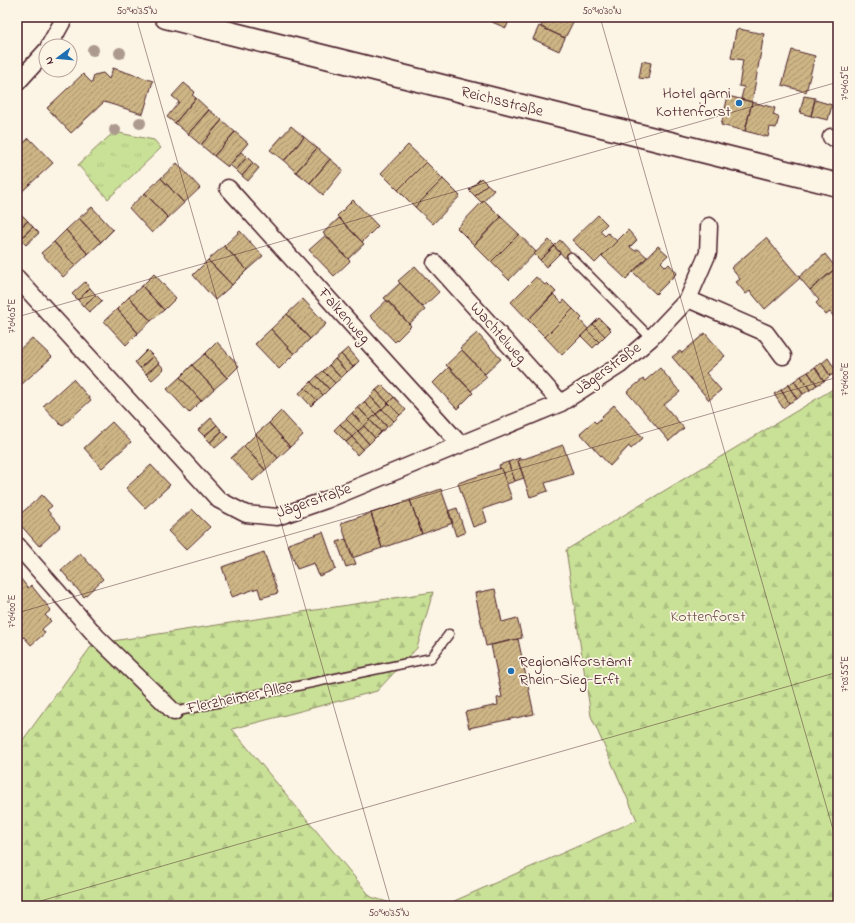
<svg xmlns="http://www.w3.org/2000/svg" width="855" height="923" font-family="'Indie Flower',sans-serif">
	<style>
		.grass { fill: url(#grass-tufts); stroke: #8a8061 }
		.forest { fill: url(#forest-firs); stroke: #8a8061 }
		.building { fill: url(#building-hatch); stroke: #4a1f2b }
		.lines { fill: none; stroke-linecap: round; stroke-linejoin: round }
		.service-casing { stroke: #4a1f2b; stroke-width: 11 }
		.minor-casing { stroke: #4a1f2b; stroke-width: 19 }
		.secondary-casing { stroke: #4a1f2b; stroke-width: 25 }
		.service { stroke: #fcf5e5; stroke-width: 8 }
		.minor { stroke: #fcf5e5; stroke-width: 16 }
		.secondary { stroke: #fcf5e5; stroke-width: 22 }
		.tree { fill: #ac9a8e }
		.ticks { fill: none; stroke: #4a1f2b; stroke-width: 1; stroke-opacity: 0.45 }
		.poi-dot { fill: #1f6fb2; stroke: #fcf5e5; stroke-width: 1.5 }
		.labels { text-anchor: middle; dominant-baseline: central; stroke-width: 3.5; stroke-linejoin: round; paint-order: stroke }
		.poi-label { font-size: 16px; fill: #4a1f2b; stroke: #fcf5e5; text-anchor: end }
		.street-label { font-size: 16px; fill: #4a1f2b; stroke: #fcf5e5 }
		.park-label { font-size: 16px; fill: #6a5046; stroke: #fcf5e5 }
		.neatline { fill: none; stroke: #4a1f2b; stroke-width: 1.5 }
		.ticks-label { font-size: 10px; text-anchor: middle; fill: #4a1f2b }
	</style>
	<defs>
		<pattern id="grass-tufts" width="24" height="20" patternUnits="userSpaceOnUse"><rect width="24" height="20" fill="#c9e197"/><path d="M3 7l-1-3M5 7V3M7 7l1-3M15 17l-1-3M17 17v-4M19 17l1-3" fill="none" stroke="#aec182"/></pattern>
		<pattern id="forest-firs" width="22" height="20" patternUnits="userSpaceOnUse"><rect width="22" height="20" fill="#c9e197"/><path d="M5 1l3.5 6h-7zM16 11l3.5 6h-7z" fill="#aec182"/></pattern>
		<pattern id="building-hatch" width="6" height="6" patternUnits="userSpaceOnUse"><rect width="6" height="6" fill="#cdb585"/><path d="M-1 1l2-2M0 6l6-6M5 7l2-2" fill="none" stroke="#a8936d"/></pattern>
	</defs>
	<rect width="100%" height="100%" fill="#fcf5e5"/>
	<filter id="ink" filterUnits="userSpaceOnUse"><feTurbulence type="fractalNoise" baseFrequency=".025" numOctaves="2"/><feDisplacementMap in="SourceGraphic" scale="8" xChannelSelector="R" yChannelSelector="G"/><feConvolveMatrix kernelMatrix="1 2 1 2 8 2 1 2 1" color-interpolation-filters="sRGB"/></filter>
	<g filter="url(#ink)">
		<!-- grass -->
		<path class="grass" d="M114 132 154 140 161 148 108 199 78 165Z"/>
		<!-- forest -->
		<path class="forest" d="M838 386V906H443L637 820 591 716 566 550Z
			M433 592 417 648 377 691 232 729 371 897 400 906H17V748L93 644Z"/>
		<!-- building -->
		<path class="building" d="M494 17H502L509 21 506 28 492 22Z
			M545 17H567L574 20 565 38 541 27Z
			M539 26 565 38 559 51 533 39Z
			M739 29 764 34 752 102 741 99 744 87 739 86 743 60 731 58 736 31Z
			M792 50 815 56 806 92 782 85Z
			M642 61 651 63 648 79 639 78Z
			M113 68 153 81 143 114 104 102 71 133 47 108 83 74 92 83 94 75 103 73 109 79Z
			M184 83 195 92 192 95 196 98 175 123 167 117 179 102 172 96Z
			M728 96 752 102 745 131 721 125Z
			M804 96 815 98 811 116 800 113Z
			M196 98 209 110 188 134 175 123Z
			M815 100 832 105 828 120 811 116Z
			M752 102 775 108 773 115 779 117 776 128 770 127 768 137 745 131Z
			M209 110 222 120 201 145 188 134Z
			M222 120 235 132 214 156 201 145Z
			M291 126 304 137 284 161 270 150Z
			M235 132 248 143 228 167 214 156Z
			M304 137 317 148 296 172 284 161Z
			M29 138 53 163 17 196V149Z
			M408 145 426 162 398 190 381 173Z
			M317 148 330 159 310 183 296 172Z
			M241 152 247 157 236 170 230 165Z
			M247 157 253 163 242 176 236 170Z
			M330 159 343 170 323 195 310 183Z
			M426 162 443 179 415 207 398 190Z
			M177 163 200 188 184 203 161 178Z
			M253 163 259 168 248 181 242 176Z
			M161 178 184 203 168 218 145 193Z
			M481 178 487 184 475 196 469 190Z
			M443 179 460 196 433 224 415 207Z
			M487 184 494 190 482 203 475 196Z
			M145 193 168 218 152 233 129 208Z
			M353 200 378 226 362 242 337 216Z
			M484 200 501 217 474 245 457 228Z
			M92 207 113 230 101 242 79 218Z
			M22 215 28 221 17 230V219Z
			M598 215 607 224 600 231 605 236 608 233 617 241 595 263 572 240Z
			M501 217 519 234 491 262 474 245Z
			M79 218 101 242 88 254 66 230Z
			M339 218 364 244 348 259 323 233Z
			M28 221 33 227 20 239 17 235V230Z
			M33 227 39 233 26 245 20 239Z
			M66 230 88 254 75 266 54 242Z
			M628 230 637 240 630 247 635 251 638 249 647 257 626 279 602 256Z
			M240 231 263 256 247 270 224 246Z
			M519 234 536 252 509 280 491 262Z
			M326 235 350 261 334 276 309 250Z
			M766 238 800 278 765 309 750 291 746 294 736 282 740 279 731 268Z
			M549 240 555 246 540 260 534 254Z
			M560 240 572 253 566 259 554 246Z
			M54 242 75 266 63 277 41 253Z
			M224 246 247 270 232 285 208 260Z
			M554 246 560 253 546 267 540 260Z
			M658 246 668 255 661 262 666 267 669 264 677 273 656 294 633 272Z
			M825 254 836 268 810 290 799 277Z
			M208 260 232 285 215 300 193 275Z
			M415 266 439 292 423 307 398 281Z
			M838 266V322L830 312 826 315 816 303 819 300 810 290Z
			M154 274 176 298 164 310 142 286Z
			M536 277 545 285 547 283 556 292 528 320 511 302Z
			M85 282 90 288 78 300 72 294Z
			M400 283 425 310 409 324 384 298Z
			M142 286 164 310 151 321 129 297Z
			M90 288 96 295 83 306 78 300Z
			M553 294 562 303 564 300 573 309 545 337 528 320Z
			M96 295 102 301 89 312 83 306Z
			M129 297 151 321 138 333 117 309Z
			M303 299 326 324 310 339 287 314Z
			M387 300 411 326 395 342 370 316Z
			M117 309 138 333 126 345 104 321Z
			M573 309 582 318 580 320 588 329 562 355 545 337Z
			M287 314 310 339 294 354 271 329Z
			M599 318 611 330 605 336 593 324Z
			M593 324 605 336 599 342 587 330Z
			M271 329 294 354 279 369 255 344Z
			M587 330 599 342 593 348 581 336Z
			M477 333 501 359 485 374 460 348Z
			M705 333 725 356 706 373 721 390 709 400 672 357 680 351 682 353Z
			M32 338 52 357 22 384 17 379V352Z
			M217 342 239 366 227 378 205 354Z
			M348 348 359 361 353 367 341 354Z
			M147 350 153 356 140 368 135 362Z
			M462 350 487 377 471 391 446 365Z
			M205 354 227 378 214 389 192 365Z
			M341 354 353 367 347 372 335 359Z
			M153 356 159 363 146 374 140 368Z
			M828 358 837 372 830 376 822 363Z
			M335 359 347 372 341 378 329 365Z
			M159 363 164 369 152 380 146 374Z
			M822 363 830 376 824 381 815 367Z
			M192 365 214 389 201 401 180 377Z
			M329 365 341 378 335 383 323 371Z
			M449 367 473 393 457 409 433 383Z
			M815 367 824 381 817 385 808 372Z
			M660 368 680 392 664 405 684 428 669 441 627 392 643 379 645 381Z
			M323 371 335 383 329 389 317 376Z
			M808 372 817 385 810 390 801 376Z
			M317 376 329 389 323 395 311 382Z
			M801 376 810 390 803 394 794 381Z
			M180 377 201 401 189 413 167 389Z
			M73 379 91 400 62 426 43 406Z
			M794 381 803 394 797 399 788 385Z
			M311 382 323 395 317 400 305 388Z
			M382 385 394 397 388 403 376 390Z
			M788 385 797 399 789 403 781 390Z
			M305 388 317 400 311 406 299 393Z
			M376 390 388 403 382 409 370 396Z
			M781 390 789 403 783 408 774 394Z
			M370 396 382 409 376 414 364 402Z
			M394 397 406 410 400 415 388 403Z
			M364 402 376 414 370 420 358 407Z
			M388 403 400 415 394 421 382 409Z
			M614 405 643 438 631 449 629 446 610 466 580 433 594 421 596 423 603 417 602 416Z
			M358 407 370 420 364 426 352 413Z
			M382 409 394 421 387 427 376 414Z
			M281 411 303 435 290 447 269 423Z
			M352 413 364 426 358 431 346 419Z
			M376 414 387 427 381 432 370 420Z
			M211 418 217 425 204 436 198 430Z
			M346 419 358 431 352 437 340 424Z
			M370 420 381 432 375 438 364 426Z
			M112 422 131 442 102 468 84 448Z
			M269 423 290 447 278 458 256 434Z
			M340 424 352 437 346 442 334 430Z
			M217 425 222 431 210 442 204 436Z
			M364 426 375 438 369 444 358 431Z
			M222 431 228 437 215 448 210 442Z
			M358 431 369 444 363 449 352 437Z
			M256 434 278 458 265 470 244 446Z
			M352 437 363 449 357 455 346 442Z
			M563 445 573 474 545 483 548 491 530 497 518 461Z
			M244 446 265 470 253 481 231 458Z
			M520 458 518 461 524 478 515 481 508 462Z
			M508 462 515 481 507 484 501 468 500 469 499 465Z
			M151 465 170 485 145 508 126 488Z
			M501 468 512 499 483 509 487 522 473 527 458 483Z
			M441 489 453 523 422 534 410 500Z
			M42 495 52 506 47 510 61 526 39 546 17 521V517Z
			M410 500 422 534 382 548 371 513Z
			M457 508 465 533 456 536 448 511Z
			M192 509 210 527 186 550 168 531Z
			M371 513 382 548 352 558 341 523Z
			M323 532 336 569 319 576 314 563 297 569 288 544Z
			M346 539 356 564 346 567 337 542Z
			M264 552 278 593 261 598 258 588 232 597 222 567Z
			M80 553 103 579 84 597 61 570Z
			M17 574 28 588 31 585 51 610 45 615 51 621 42 629 45 633 31 645 24 637 19 641 17 638V622L23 617 17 609Z
			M495 589 502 622 517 618 522 638 486 646 475 593Z
			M518 639 534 714 469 728 465 712 498 705 497 698 502 697 491 645Z"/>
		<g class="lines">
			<defs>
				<path id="service" d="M571 257 651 338
					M174 712 431 658 449 634"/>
				<path id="minor" d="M49 46 65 17
					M17 83 46 51
					M831 137 838 139
					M228 188 459 443
					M435 263 561 403
					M17 278 219 500 246 514 277 517 326 500 561 403 620 365 651 338 688 299 708 253 709 226
					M688 299 766 333 783 356
					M17 545 97 637 174 712"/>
				<path id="secondary" d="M166 17 838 185"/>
			</defs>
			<!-- service casing -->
			<use href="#service" class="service-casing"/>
			<!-- minor casing -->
			<use href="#minor" class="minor-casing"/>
			<!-- secondary casing -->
			<use href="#secondary" class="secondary-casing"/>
			<!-- service -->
			<use href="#service" class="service"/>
			<!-- minor -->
			<use href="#minor" class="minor"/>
			<!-- secondary -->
			<use href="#secondary" class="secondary"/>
		</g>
		<!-- trees -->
		<g class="tree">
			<circle cx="93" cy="50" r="6"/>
			<circle cx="120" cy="53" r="6"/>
			<circle cx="140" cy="123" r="6"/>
			<circle cx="115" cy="130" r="6"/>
		</g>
	</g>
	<!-- ticks -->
	<path class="ticks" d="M136 17 391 906M600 17 838 847M17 22 35 17M17 317 838 82M17 613 838 377M23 906 838 672"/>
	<!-- markers -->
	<g class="poi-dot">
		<circle cx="739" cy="103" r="4"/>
		<circle cx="511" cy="671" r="4"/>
	</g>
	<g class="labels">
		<!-- poi labels -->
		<g class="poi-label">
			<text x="731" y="94">Hotel garni<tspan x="731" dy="18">Kottenforst</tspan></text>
			<text x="519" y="662" text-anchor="start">Regionalforstamt<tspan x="519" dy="18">Rhein-Sieg-Erft</tspan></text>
		</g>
		<!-- street labels -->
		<g class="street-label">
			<text transform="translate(502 102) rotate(14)">Reichsstraße</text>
			<text transform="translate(344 316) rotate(48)">Falkenweg</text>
			<text transform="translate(498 333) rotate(48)">Wachtelweg</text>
			<text transform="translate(608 369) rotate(-36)">Jägerstraße</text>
			<text transform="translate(314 501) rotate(-19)">Jägerstraße</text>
			<text transform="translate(240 698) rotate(-12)">Flerzheimer Allee</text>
		</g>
		<!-- park labels -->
		<g class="park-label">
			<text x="708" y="617">Kottenforst</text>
		</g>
	</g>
	<!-- margin -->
	<rect width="855" height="923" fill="none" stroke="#fcf5e5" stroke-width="44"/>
	<!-- north arrow -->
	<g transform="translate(58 58) rotate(254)"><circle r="19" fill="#fcf5e5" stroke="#b59f9b"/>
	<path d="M0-3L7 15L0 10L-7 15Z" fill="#1f6fb2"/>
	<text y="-6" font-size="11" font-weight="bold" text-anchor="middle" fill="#4a1f2b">N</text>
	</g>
	<rect x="22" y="22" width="811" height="879" class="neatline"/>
	<g class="ticks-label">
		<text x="137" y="14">50°40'35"N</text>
		<text x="602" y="14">50°40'30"N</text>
		<text transform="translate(844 83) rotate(-90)" y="4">7°04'05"E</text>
		<text transform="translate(11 316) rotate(-90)" y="4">7°04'05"E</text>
		<text transform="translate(844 379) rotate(-90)" y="4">7°04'00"E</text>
		<text transform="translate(11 611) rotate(-90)" y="4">7°04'00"E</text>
		<text transform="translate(844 674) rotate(-90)" y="4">7°03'55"E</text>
		<text x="389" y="916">50°40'35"N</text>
	</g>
</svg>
